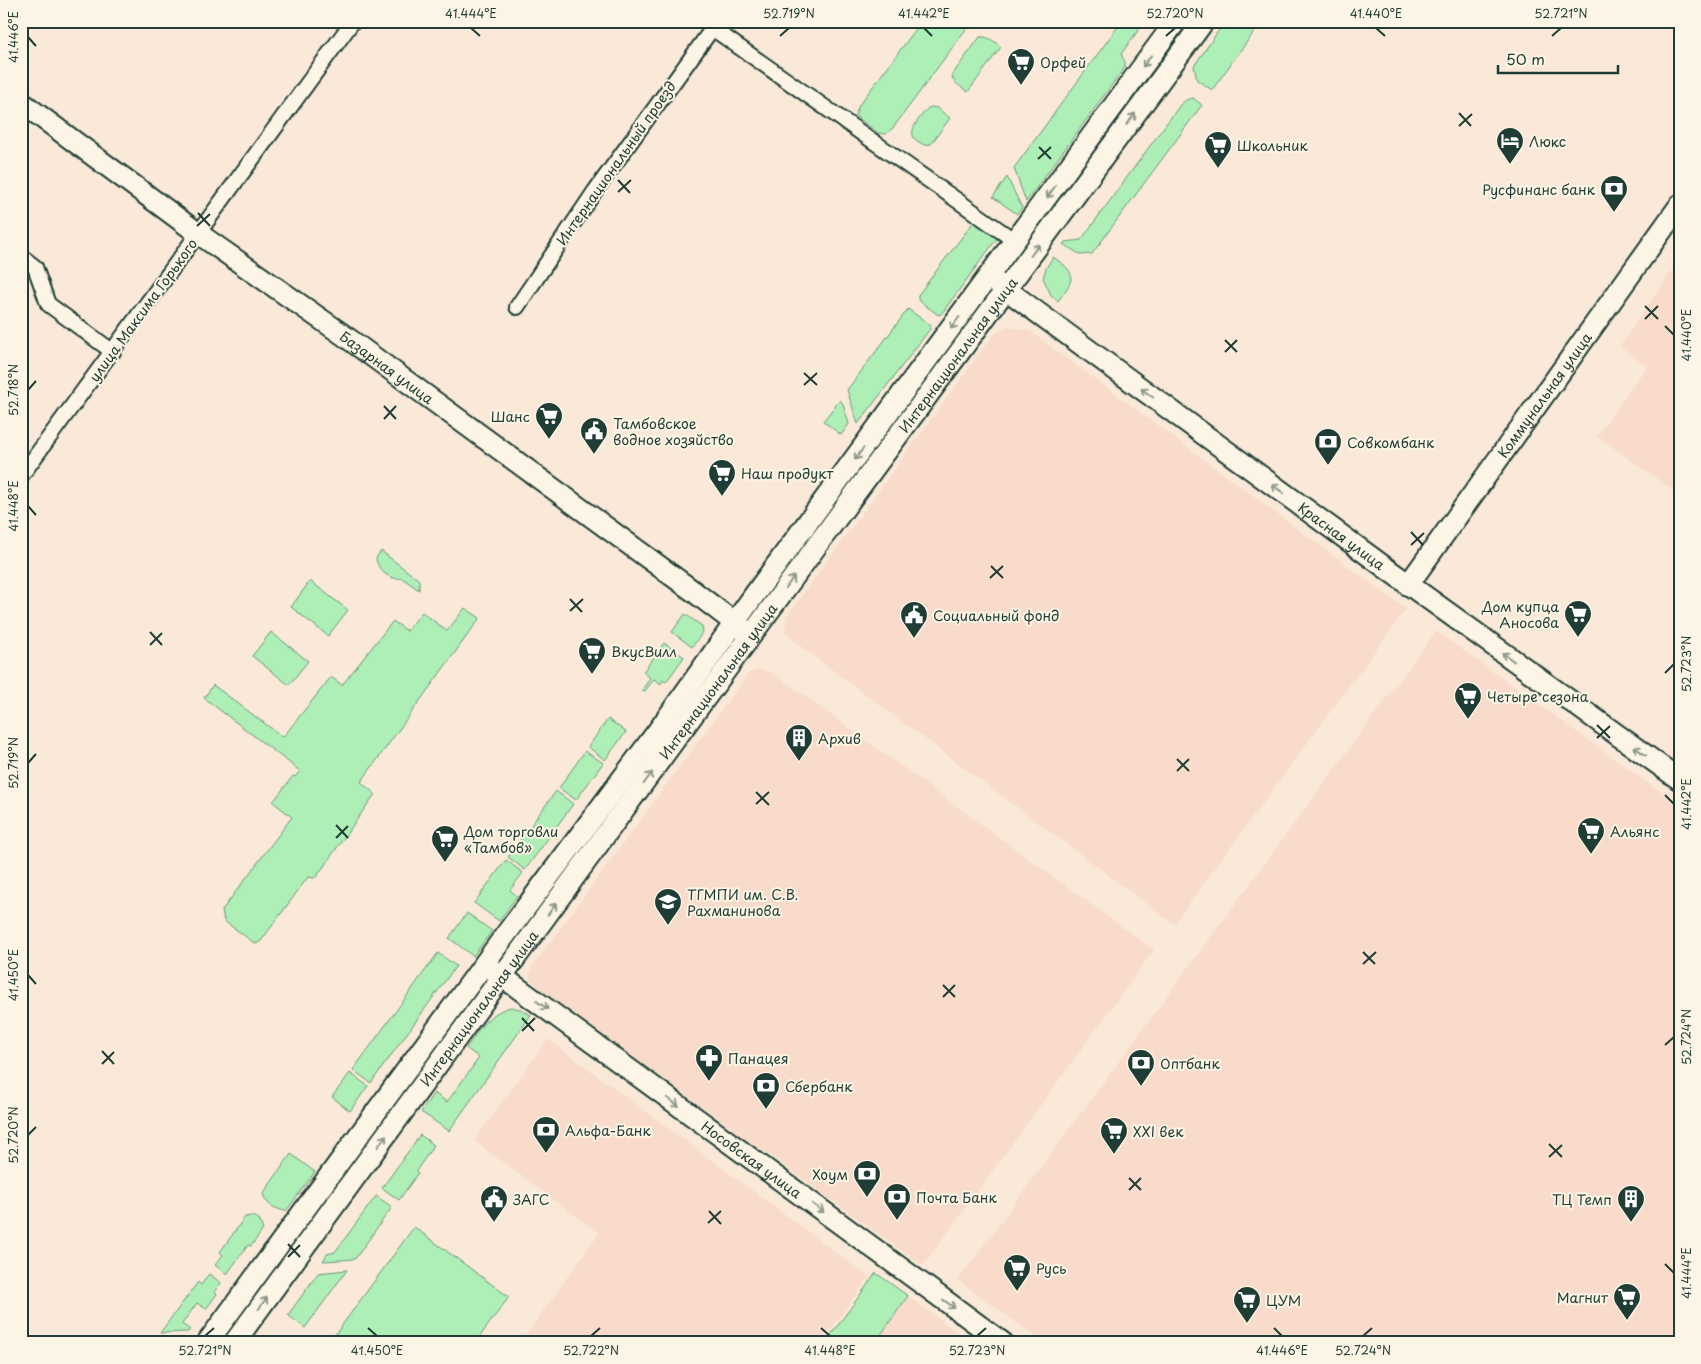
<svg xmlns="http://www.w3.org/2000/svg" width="1701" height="1364" font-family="'Playpen Sans',sans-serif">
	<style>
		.built { fill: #f8dbca }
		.green { fill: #aeeeb7; stroke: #669676 }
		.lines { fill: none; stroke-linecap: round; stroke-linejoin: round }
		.street-casing { stroke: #1f3d34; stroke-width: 18 }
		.secondary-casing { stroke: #1f3d34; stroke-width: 24 }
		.street { stroke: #fcf5e5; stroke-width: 14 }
		.secondary { stroke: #fcf5e5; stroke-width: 20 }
		.oneway { stroke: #8e998c }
		.ticks { fill: none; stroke: #1f3d34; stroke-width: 2 }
		.labels { text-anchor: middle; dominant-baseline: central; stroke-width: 4; stroke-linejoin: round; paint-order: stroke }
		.poi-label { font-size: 14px; fill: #1f3d34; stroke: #fcf5e5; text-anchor: start }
		.street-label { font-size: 14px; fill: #1f3d34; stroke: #fcf5e5 }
		.neatline { fill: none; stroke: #1f3d34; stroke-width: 2 }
		.ticks-label { font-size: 12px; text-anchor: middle; fill: #1f3d34 }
	</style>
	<rect width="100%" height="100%" fill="#fae9d9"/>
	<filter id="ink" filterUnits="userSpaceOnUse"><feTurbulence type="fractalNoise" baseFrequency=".02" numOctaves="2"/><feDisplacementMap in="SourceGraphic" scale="10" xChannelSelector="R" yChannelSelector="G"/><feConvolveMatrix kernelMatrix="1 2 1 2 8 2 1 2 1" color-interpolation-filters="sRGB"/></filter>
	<g filter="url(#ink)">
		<!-- built -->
		<path class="built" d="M1680 259V495L1597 436 1647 366 1620 346Z
			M1008 326 1030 331 1406 609 1174 924 795 642 785 631 787 616 993 335Z
			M1436 631 1680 806V1343H1044L958 1280Z
			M758 669 772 672 1154 950 923 1266 548 995 529 978 532 967 748 674Z
			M548 1039 869 1277 821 1343H520L599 1233 474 1141Z
			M908 1296 972 1343H875Z"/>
		<!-- green -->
		<path class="green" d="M922 21H972L893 128 886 134 878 133 855 116 859 105Z
			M1122 21H1145L1121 54 1125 62V67L1026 202 1014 168Z
			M1236 21H1262L1212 90 1197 80 1194 66 1221 27H1232Z
			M980 37C989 36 995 42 1001 47L968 92C962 87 952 83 952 75Z
			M1193 98 1202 105 1092 254 1081 255 1063 244 1065 242 1081 240 1180 105 1186 100Z
			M932 107 937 108 950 118 931 144 924 145C921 143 916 141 914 138 908 129 923 114 928 108Z
			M1007 177 1022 208 1017 214 993 197Z
			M975 220 998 237 942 313 940 315 937 314 918 300V295Z
			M1053 257C1078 274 1075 278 1058 301L1051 295 1043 278 1046 268Z
			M908 309 929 324 931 326 930 329 858 424 847 390Z
			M840 400 843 404 849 424 841 435 823 421Z
			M381 551 419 580V590L402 578C390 581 377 570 376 558Z
			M310 581 348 610 328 636 291 607Z
			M465 608 480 618 361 782 375 794 317 876 314 878 308 877 261 941 256 944 224 921 222 910 292 817 273 802 293 776 295 777 300 771 204 698 213 685 283 737 331 677 342 685 393 621 407 631 422 612 447 631Z
			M685 614 702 626 703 632 692 647 672 632Z
			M271 632 308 661 289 685 252 656Z
			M664 643 684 657 666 682 663 680 661 684 654 679 645 691 642 690 650 678 643 672Z
			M608 719 626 732 605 760 588 747Z
			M585 751 603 763 576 800 559 788Z
			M556 791 573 804 525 870 508 857Z
			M506 860 523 873 510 890 517 896 499 921 474 903Z
			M467 913 492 931 473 956 449 938Z
			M438 953 456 966 371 1083 353 1070Z
			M511 1007 520 1009 531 1015 449 1131 421 1112 434 1093 447 1102 479 1058 466 1048C479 1030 487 1013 511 1007Z
			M350 1073 368 1086 350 1111 332 1097Z
			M420 1135 434 1145 416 1171 418 1173 399 1200 382 1188Z
			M291 1154 315 1172 286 1211C275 1209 266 1205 263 1194Z
			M376 1196 392 1207 355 1259 323 1261 327 1254 335 1252Z
			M252 1216 259 1219 263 1230 251 1246 248 1245 227 1274 215 1265 223 1255 220 1252 245 1217Z
			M414 1227 509 1297 475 1343H329Z
			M347 1270 305 1328 288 1315 318 1273Z
			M876 1273 908 1296 875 1343H825Z
			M209 1274 221 1283 214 1292 217 1294 206 1309 197 1303 182 1324 190 1330 188 1332 160 1333 198 1282 201 1285Z"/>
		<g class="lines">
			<defs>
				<path id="street" d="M712 28 1015 241
					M21 256 35 267 48 304 113 352
					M517 307 595 191 717 22
					M21 476 353 21"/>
				<g id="secondary">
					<path id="s1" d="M21 102 199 234 342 334 693 591 744 630"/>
					<path id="s2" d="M996 282 1390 571 1680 780"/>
					<path id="s3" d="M1408 585 1680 205"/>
					<path id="s4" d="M492 969 1003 1343"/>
					<path d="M207 1343 509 930 660 728 755 594 1176 21"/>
					<path id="s5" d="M234 1343 823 537 1204 21"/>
				</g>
			</defs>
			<!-- street casing -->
			<use href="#street" class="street-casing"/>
			<!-- secondary casing -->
			<use href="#secondary" class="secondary-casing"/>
			<!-- street -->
			<use href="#street" class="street"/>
			<!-- secondary -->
			<use href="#secondary" class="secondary"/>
		</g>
		<!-- one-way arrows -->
		<defs><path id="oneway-shaft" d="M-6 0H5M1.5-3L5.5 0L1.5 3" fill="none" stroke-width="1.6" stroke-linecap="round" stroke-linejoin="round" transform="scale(1.25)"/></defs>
		<g class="oneway">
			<use href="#oneway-shaft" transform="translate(1147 61) rotate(126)"/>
			<use href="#oneway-shaft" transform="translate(1131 119) rotate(-54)"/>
			<use href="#oneway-shaft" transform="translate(1051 192) rotate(126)"/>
			<use href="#oneway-shaft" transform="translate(1035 250) rotate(-54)"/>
			<use href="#oneway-shaft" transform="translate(955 323) rotate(126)"/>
			<use href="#oneway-shaft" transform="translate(1147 393) rotate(-144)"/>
			<use href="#oneway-shaft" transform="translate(859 454) rotate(126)"/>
			<use href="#oneway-shaft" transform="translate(1278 489) rotate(-144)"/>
			<use href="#oneway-shaft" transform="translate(790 582) rotate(-54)"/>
			<use href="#oneway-shaft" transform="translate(1508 657) rotate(-144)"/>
			<use href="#oneway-shaft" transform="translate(1640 751) rotate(-144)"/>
			<use href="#oneway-shaft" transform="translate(648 778) rotate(-54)"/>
			<use href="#oneway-shaft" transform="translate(552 909) rotate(-54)"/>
			<use href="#oneway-shaft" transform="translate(542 1005) rotate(36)"/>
			<use href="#oneway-shaft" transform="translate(673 1102) rotate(36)"/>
			<use href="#oneway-shaft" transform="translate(382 1141) rotate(-54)"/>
			<use href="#oneway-shaft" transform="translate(818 1208) rotate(36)"/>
			<use href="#oneway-shaft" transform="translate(263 1303) rotate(-54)"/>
			<use href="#oneway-shaft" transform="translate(949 1304) rotate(36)"/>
		</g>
	</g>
	<!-- ticks -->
	<path class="ticks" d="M471 28 480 36M924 28 932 36M1376 28 1385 36M780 36 789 28M1166 36 1175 28M1552 36 1561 28M28 37 36 46M1459 113 1471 126M1459 126 1472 114M1039 147 1051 159M1038 159 1051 147M618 180 630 193M618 192 631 180M198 213 210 226M197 226 210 214M1645 306 1658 319M1645 319 1658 306M1665 326 1674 335M1225 340 1237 352M1225 352 1237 340M804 373 817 385M804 385 817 373M28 390 36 381M384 406 396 419M384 419 396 406M28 506 36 515M1411 532 1423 545M1411 545 1424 533M991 566 1003 578M990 578 1003 566M570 599 582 612M570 611 583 599M150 632 162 645M150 645 162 633M1665 673 1674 664M1597 725 1610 738M1597 738 1610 726M1177 759 1189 771M28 763 36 754M1177 771 1189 759M756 792 769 805M1665 795 1674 804M756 804 769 792M336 825 348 838M336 838 348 826M1363 952 1375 964M1363 964 1376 952M28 975 36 984M943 985 955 997M943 997 955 985M522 1018 534 1031M522 1031 535 1018M1665 1045 1674 1037M102 1051 114 1064M102 1064 114 1052M28 1135 36 1127M1549 1144 1562 1157M1549 1157 1562 1145M1129 1178 1141 1190M1129 1190 1141 1178M709 1211 721 1224M708 1223 721 1211M288 1244 300 1257M288 1257 300 1245M1665 1264 1674 1273M368 1328 377 1336M821 1328 830 1336M1274 1328 1282 1336M205 1336 214 1328M591 1336 600 1328M977 1336 986 1328M1363 1336 1372 1328"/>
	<!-- icons -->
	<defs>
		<symbol id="supermarket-pin" viewBox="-11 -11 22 30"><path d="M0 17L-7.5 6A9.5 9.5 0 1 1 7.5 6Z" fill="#1f3d34" stroke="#fcf5e5"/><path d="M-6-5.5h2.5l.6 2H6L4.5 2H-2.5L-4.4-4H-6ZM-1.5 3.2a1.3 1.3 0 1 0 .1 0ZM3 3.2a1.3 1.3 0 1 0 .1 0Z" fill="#fff"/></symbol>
		<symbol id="hotel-pin" viewBox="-11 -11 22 30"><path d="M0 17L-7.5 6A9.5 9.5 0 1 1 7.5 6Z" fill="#1f3d34" stroke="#fcf5e5"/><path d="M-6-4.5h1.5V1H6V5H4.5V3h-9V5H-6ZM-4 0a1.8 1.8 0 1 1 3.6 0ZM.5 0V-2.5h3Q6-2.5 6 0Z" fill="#fff"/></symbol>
		<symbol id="bank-pin" viewBox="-11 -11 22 30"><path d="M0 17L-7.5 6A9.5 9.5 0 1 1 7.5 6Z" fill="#1f3d34" stroke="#fcf5e5"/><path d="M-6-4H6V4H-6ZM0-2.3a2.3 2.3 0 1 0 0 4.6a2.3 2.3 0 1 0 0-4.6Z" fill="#fff"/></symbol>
		<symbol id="civic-pin" viewBox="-11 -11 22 30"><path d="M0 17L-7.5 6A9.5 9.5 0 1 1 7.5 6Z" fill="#1f3d34" stroke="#fcf5e5"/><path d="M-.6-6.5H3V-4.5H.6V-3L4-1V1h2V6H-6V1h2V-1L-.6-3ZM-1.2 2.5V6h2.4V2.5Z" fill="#fff"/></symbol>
		<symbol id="building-pin" viewBox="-11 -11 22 30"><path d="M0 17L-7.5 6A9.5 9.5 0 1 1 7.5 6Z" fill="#1f3d34" stroke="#fcf5e5"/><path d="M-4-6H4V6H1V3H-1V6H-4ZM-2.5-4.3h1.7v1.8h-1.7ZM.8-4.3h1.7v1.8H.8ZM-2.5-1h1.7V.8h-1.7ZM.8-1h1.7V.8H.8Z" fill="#fff"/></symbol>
		<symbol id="school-pin" viewBox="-11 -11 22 30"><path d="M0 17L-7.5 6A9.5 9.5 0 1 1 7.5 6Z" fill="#1f3d34" stroke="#fcf5e5"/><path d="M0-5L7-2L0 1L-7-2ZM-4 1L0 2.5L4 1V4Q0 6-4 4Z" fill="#fff"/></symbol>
		<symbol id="pharmacy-pin" viewBox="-11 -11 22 30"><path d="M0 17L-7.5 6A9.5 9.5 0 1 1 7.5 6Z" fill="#1f3d34" stroke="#fcf5e5"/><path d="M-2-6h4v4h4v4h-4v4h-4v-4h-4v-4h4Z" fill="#fff"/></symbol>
	</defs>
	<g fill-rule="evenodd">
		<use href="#supermarket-pin" x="1005" y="46" width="32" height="43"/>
		<use href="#hotel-pin" x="1494" y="125" width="32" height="43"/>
		<use href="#supermarket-pin" x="1202" y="129" width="32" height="43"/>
		<use href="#bank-pin" x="1598" y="173" width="32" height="43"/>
		<use href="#supermarket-pin" x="533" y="400" width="32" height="43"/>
		<use href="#civic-pin" x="578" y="415" width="32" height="43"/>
		<use href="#bank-pin" x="1312" y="426" width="32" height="43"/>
		<use href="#supermarket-pin" x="706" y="457" width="32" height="43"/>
		<use href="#supermarket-pin" x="1562" y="598" width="32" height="43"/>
		<use href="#civic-pin" x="898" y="599" width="32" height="43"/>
		<use href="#supermarket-pin" x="576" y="635" width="32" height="43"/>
		<use href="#supermarket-pin" x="1452" y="680" width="32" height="43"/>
		<use href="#building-pin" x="783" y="722" width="32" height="43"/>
		<use href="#supermarket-pin" x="1575" y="815" width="32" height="43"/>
		<use href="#supermarket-pin" x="429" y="823" width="32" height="43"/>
		<use href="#school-pin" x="652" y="886" width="32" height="43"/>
		<use href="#pharmacy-pin" x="693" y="1042" width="32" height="43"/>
		<use href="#bank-pin" x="1125" y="1047" width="32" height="43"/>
		<use href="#bank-pin" x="750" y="1070" width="32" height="43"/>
		<use href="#bank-pin" x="530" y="1114" width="32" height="43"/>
		<use href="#supermarket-pin" x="1098" y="1115" width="32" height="43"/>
		<use href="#bank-pin" x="851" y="1158" width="32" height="43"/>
		<use href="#bank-pin" x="881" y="1181" width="32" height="43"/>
		<use href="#civic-pin" x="478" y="1183" width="32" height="43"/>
		<use href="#building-pin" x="1615" y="1183" width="32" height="43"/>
		<use href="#supermarket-pin" x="1001" y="1252" width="32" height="43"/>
		<use href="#supermarket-pin" x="1611" y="1281" width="32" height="43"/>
		<use href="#supermarket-pin" x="1231" y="1284" width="32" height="43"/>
	</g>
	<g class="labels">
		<!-- poi labels -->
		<g class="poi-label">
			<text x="1040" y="62">Орфей</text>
			<text x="1529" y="141">Люкс</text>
			<text x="1237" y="145">Школьник</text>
			<text x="1595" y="189" text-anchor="end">Русфинанс банк</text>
			<text x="530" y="416" text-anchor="end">Шанс</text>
			<text x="613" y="423">Тамбовское<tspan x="613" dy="16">водное хозяйство</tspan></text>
			<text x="1347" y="442">Совкомбанк</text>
			<text x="741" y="473">Наш продукт</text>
			<text x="1559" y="606" text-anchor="end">Дом купца<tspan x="1559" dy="16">Аносова</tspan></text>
			<text x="933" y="615">Социальный фонд</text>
			<text x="611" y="651">ВкусВилл</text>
			<text x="1487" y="696">Четыре сезона</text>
			<text x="818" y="738">Архив</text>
			<text x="464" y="831">Дом торговли<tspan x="464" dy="16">«Тамбов»</tspan></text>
			<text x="1610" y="831">Альянс</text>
			<text x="687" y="894">ТГМПИ им. С.В.<tspan x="687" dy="16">Рахманинова</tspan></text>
			<text x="728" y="1058">Панацея</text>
			<text x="1160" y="1063">Оптбанк</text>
			<text x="785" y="1086">Сбербанк</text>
			<text x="565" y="1130">Альфа-Банк</text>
			<text x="1133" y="1131">XXI век</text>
			<text x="848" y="1174" text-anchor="end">Хоум</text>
			<text x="916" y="1197">Почта Банк</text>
			<text x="513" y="1199">ЗАГС</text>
			<text x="1612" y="1199" text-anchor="end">ТЦ Темп</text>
			<text x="1036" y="1268">Русь</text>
			<text x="1608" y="1297" text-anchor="end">Магнит</text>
			<text x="1266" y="1300">ЦУМ</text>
		</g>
		<!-- street labels -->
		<g class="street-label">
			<text transform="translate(616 163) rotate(-55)">Интернациональный проезд</text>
			<text transform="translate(143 310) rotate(-54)">улица Максима Горького</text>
			<text stroke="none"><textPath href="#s5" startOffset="1225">Интернациональная улица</textPath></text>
			<text stroke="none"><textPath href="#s1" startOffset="452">Базарная улица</textPath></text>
			<text stroke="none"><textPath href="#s3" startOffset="234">Коммунальная улица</textPath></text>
			<text stroke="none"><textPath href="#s2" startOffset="429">Красная улица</textPath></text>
			<text stroke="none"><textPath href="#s5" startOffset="820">Интернациональная улица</textPath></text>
			<text stroke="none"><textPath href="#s5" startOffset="415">Интернациональная улица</textPath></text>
			<text stroke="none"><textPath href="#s4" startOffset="322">Носовская улица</textPath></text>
		</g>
	</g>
	<!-- margin -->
	<rect width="1701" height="1364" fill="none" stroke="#fcf5e5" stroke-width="55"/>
	<!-- scale -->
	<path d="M1498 65v8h120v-8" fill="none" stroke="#1f3d34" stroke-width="2.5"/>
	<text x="1506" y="65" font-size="15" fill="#1f3d34" stroke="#fcf5e5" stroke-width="4" paint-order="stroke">50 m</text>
	<rect x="28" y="28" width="1646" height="1308" class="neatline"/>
	<g class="ticks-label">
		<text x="471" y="18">41.444°E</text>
		<text x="789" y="18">52.719°N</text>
		<text x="924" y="18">41.442°E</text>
		<text x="1175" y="18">52.720°N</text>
		<text x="1376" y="18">41.440°E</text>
		<text x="1561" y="18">52.721°N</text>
		<text transform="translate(14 37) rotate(-90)" y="4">41.446°E</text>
		<text transform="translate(1687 335) rotate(-90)" y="4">41.440°E</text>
		<text transform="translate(14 390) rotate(-90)" y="4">52.718°N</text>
		<text transform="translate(14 506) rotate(-90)" y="4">41.448°E</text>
		<text transform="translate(1687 664) rotate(-90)" y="4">52.723°N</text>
		<text transform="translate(14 763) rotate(-90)" y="4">52.719°N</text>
		<text transform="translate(1687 804) rotate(-90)" y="4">41.442°E</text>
		<text transform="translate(14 975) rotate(-90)" y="4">41.450°E</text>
		<text transform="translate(1687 1037) rotate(-90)" y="4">52.724°N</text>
		<text transform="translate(14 1135) rotate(-90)" y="4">52.720°N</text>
		<text transform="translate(1687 1273) rotate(-90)" y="4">41.444°E</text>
		<text x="205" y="1355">52.721°N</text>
		<text x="377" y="1355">41.450°E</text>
		<text x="591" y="1355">52.722°N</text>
		<text x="830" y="1355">41.448°E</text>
		<text x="977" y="1355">52.723°N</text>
		<text x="1282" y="1355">41.446°E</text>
		<text x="1363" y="1355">52.724°N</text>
	</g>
</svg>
